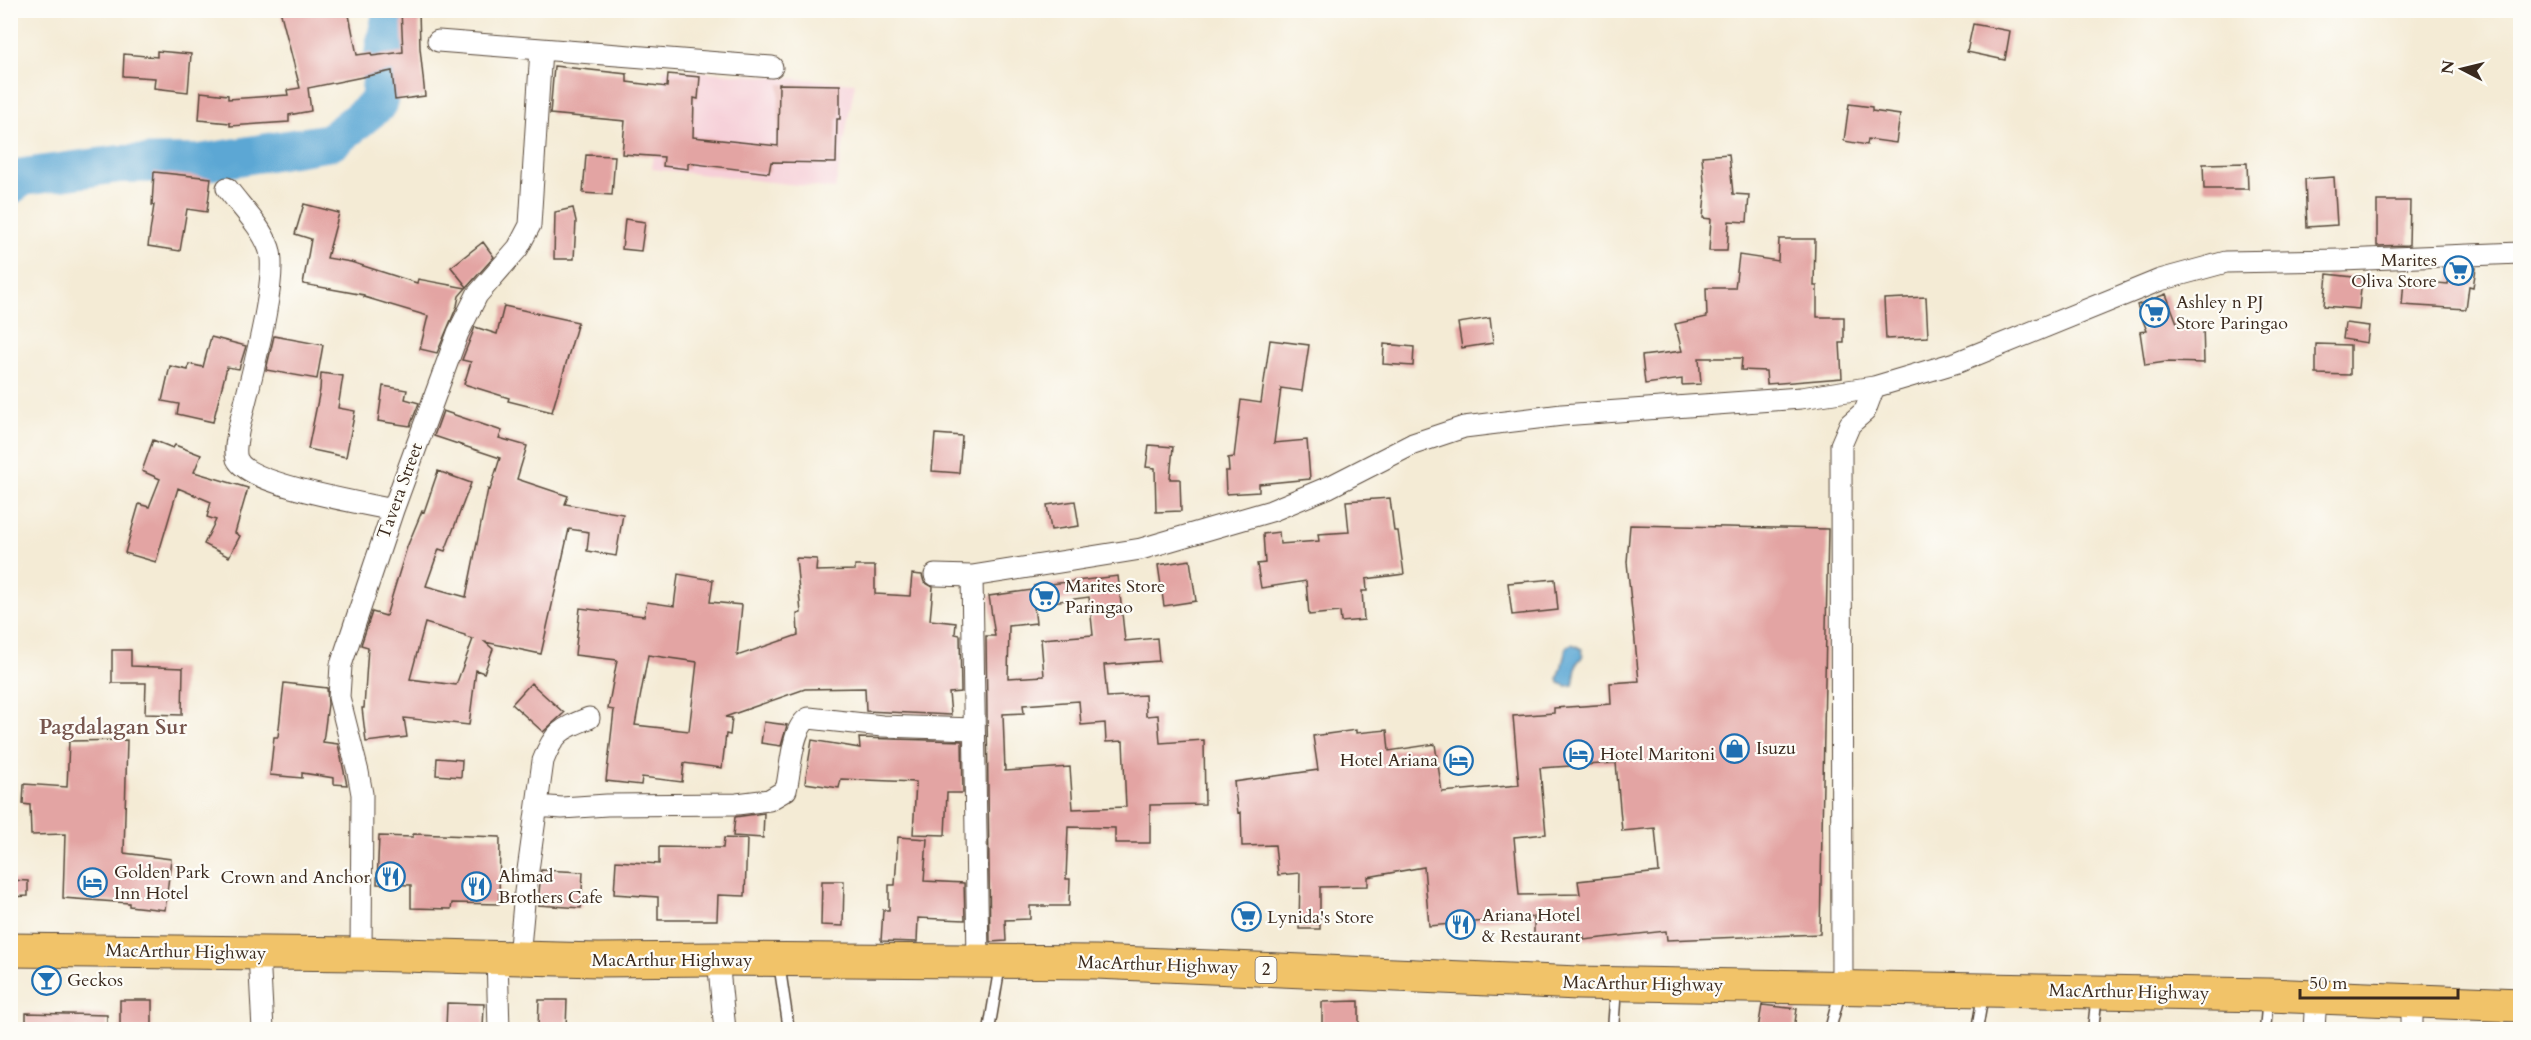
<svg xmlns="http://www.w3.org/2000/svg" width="2531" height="1040" font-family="Cardo,serif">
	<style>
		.built { fill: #f6cfd8 }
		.water { fill: #5ca7d4; stroke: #4c6879; stroke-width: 1.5 }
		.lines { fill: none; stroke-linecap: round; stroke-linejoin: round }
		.river { stroke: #5ca7d4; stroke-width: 38 }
		.building { fill: #e3a4a3; fill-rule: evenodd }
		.service-casing { stroke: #574739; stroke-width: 13 }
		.minor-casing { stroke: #574739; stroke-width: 23 }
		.trunk-casing { stroke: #574739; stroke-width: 35 }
		.service { stroke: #fff; stroke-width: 10 }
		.minor { stroke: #fff; stroke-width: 21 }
		.trunk { stroke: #f1c369; stroke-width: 33 }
		.labels { text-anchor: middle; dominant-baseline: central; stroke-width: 4.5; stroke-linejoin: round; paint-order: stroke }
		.shield { fill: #fdfcf7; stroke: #75695f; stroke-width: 1.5 }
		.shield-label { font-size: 16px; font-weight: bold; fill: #3b2a1e }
		.poi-label { font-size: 18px; fill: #3b2a1e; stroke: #fdfcf7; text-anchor: start }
		.street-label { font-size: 18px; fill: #3b2a1e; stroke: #fdfcf7 }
		.quarter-label { font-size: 21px; font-weight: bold; fill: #76554d; stroke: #fdfcf7 }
	</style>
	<rect width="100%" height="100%" fill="#fdfcf7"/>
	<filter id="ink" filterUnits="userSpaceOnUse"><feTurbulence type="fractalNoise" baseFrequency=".0167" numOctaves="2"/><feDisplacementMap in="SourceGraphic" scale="12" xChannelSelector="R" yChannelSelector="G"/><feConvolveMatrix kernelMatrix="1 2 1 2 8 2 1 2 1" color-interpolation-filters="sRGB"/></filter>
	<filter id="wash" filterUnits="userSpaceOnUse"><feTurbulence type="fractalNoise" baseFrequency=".008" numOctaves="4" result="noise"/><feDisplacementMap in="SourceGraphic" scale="24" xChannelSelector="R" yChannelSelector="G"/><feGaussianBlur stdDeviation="1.35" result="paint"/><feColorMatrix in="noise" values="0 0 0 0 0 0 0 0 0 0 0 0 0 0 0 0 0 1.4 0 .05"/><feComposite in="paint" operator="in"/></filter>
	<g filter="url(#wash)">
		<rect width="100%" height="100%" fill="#f4ebd5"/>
		<!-- built -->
		<path class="built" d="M664 69 855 83 835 189 652 169Z"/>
		<!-- water -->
		<path class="water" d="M1572 644 1582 649C1584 657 1582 657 1577 663L1573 685 1567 686 1559 683 1558 677C1564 665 1562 658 1567 646Z"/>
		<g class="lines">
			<!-- river -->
			<path class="river" d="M10 186 23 177 120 164 200 163 331 142 379 103 384 46 392 10"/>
		</g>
		<g id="blocks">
			<!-- building -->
			<path class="building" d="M280 10H348L357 55 371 53 372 56 403 52 401 10H419L420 48 425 96 395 100 392 71 308 88 311 111 289 115V122L230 126V123L199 120 201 92 228 95V99L288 95 287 90 300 88Z
				M1973 24 2010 31 2005 60 1967 52Z
				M157 51 191 54 188 92 154 88 155 78 123 76 124 54 157 57Z
				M554 66 627 74V82L667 87 668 74 700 77 698 99 694 98 693 137 778 146 779 84 840 85V119H837L836 163 771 162 769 173 688 163V169L663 166 664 157 622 154 625 121 550 114Z
				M1849 104 1872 107V111L1900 115 1896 143 1868 139 1867 145 1844 141Z
				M1729 154 1733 194 1749 195 1747 222 1729 221 1727 251H1709L1711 219 1703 218 1705 194 1702 156Z
				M586 155 615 156 612 195 583 193Z
				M2247 163 2248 189H2204L2203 164Z
				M154 172 211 178 207 212 187 209 180 251 148 246 154 205H152Z
				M2334 177 2337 225 2307 227 2305 179Z
				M2377 201H2410L2409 245 2377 246Z
				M304 204 339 213 327 258 351 262 417 283 418 279 466 288 459 296 457 306 437 353 420 349 428 316 364 297V295L303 284 311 239 295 234Z
				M573 208 576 221 574 259H554L555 212Z
				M625 219 645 222 641 251 622 249Z
				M1779 239H1815L1814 286H1817V317H1844V343H1840L1842 378 1767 384 1766 371 1741 370 1742 358H1699L1701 384 1682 385V379L1645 384 1642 356 1682 351 1675 324 1707 317 1706 288H1735L1739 255 1778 261Z
				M483 242 494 257 467 287 451 267Z
				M2451 268H2476L2473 287 2469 286 2466 309 2402 305 2404 280 2448 284Z
				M2327 274 2362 278 2359 309 2324 306Z
				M2166 294 2177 323 2203 322 2204 363 2166 362 2145 365 2140 332 2147 331 2137 305Z
				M1926 297 1928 337 1886 339 1884 299Z
				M504 306 578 322 552 412 508 401 509 398 464 384 471 362 462 360 475 327 497 334Z
				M1490 318 1493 343 1462 348 1458 323Z
				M2345 323 2369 326 2367 343 2343 339Z
				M274 336 323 345 317 379 266 370Z
				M211 337 246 346 239 369 227 367 213 422 177 414 179 404 162 401 170 366 188 370 189 364 203 367Z
				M1270 340 1309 345 1302 391 1281 388 1274 443 1307 440 1310 479 1259 484V492L1226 494 1225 471H1229L1228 458 1234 457 1241 400 1261 403Z
				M1384 344 1414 347 1413 366 1383 364Z
				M2316 344 2350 345V375L2316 374Z
				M321 373 343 376 338 408 355 411 346 457 308 449 320 390Z
				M383 386 407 390 405 399 419 403 410 426 378 421Z
				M443 411 502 431 499 438 527 446 517 479 568 496 565 504 623 514 616 556 587 551 589 532 569 529 541 654 485 642 493 649 484 673 476 670 469 725 404 718 407 737 366 742 362 708H364L368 647 361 645 372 612 386 616 407 547 422 511 424 512 438 471 471 483 445 551 439 549 426 586 466 597 488 489 490 490 500 458 434 436ZM425 623 465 635V637L473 639 456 685 410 679Z
				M935 434 962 436 959 473 932 471Z
				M153 440 173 448 175 445 201 455 194 472 248 488 235 533 240 536 229 557 204 544 216 520 207 517 211 502 178 488 156 562 125 553 139 504 149 507 160 479 142 471Z
				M1149 445 1173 447 1170 479H1180L1181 511 1156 512 1155 468 1146 467Z
				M1390 498 1394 531H1398L1404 574 1366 579 1367 591H1362L1364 620 1341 622 1340 612 1309 615 1306 581 1261 588 1257 564 1265 563 1263 534 1279 532 1280 544 1319 541 1318 534 1349 532 1346 501Z
				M1075 501 1079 526 1051 530 1047 505Z
				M1630 525 1828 529 1820 934 1667 940 1666 931 1584 940V935L1534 936V917L1429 926 1424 867 1368 877V886L1320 887V929H1299L1300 873 1278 875 1275 845 1242 846 1241 812 1238 813 1234 782 1318 770 1313 736 1356 730V733L1387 730 1389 751 1435 744 1442 792 1519 785 1513 716 1554 713V708L1611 704 1610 683 1639 681 1627 562ZM1616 763 1622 831 1655 828 1659 872 1578 881 1580 894 1519 895 1514 837 1546 834 1540 768Z
				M796 558 817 559 816 571 855 570V566H875V594L910 596 912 574 922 575 924 582 933 587 930 620 956 623 955 634 960 635 961 692 949 693 951 715 866 711 865 688 805 689 725 717 732 718 730 735 726 734 722 768 684 763 682 782 642 777 641 785 606 781 614 710 608 709 617 660 575 655 580 608 644 616 647 602 674 606 678 574 713 580 710 602 742 605 737 656 798 635 797 614 801 613ZM648 655 697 662 689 731 635 725Z
				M1190 560 1196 601 1164 606 1158 565Z
				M1118 576 1125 641 1157 638 1159 661 1104 665 1107 697 1145 695 1146 716 1158 715 1160 743 1204 740 1205 804 1150 805V843H1115V828L1068 827 1066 879H1070L1069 906H1030V919L1005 920 1006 941 990 942 986 636H995L989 596 1032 590 1036 623 1009 626 1008 678 1044 676 1041 639 1093 635 1089 597 1037 604 1034 586ZM1079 701 1081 725 1105 723 1106 742 1123 741 1126 807 1073 809 1070 767 1005 771 1003 714 1024 713 1023 705Z
				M1555 579 1558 610 1512 615 1508 583Z
				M112 650H131V666L183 668 182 715 145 714 146 683H112Z
				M284 683 327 688 328 704 323 742 338 744 347 785 334 784V778L302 773V778L270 775 274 737H278Z
				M531 683 564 713 543 732 512 704Z
				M764 722 787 725 781 746 761 743Z
				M859 738 962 741 963 793H947L945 835 913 834 916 782 841 779 839 788 805 783 812 740 860 748Z
				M127 740 124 853 171 859 165 910 129 906V903L63 898 65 834 31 835 30 805 23 804 24 784 67 787 69 741Z
				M437 758 462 760 461 777 436 775Z
				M764 813 763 838 733 836 735 817Z
				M413 834 500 837 499 904 452 903 451 909 411 908V885L377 884 379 836 413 837Z
				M898 837 927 839 924 881 964 883 965 920 918 918 917 942 881 941 883 910H889V885H895Z
				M724 838 747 839 745 896 718 895 717 920H658V897L614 894 616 861 659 864V847L723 848Z
				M541 870 583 872 581 908 538 905Z
				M10 880 28 881V896L10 897Z
				M822 881H844L843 926 821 925Z
				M120 1000H152V1029H120Z
				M539 1000H567L566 1029H538Z
				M1359 1001V1029H1322V1002Z
				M447 1003 484 1004 483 1029H446Z
				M1762 1005 1797 1009 1794 1029H1758Z
				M26 1013 107 1015V1029H26Z"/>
		</g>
	</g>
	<g filter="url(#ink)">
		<use href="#blocks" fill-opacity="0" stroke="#574739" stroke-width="1.5"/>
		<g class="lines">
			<defs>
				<path id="service" d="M779 963 789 1030
					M989 1030 1000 965
					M1613 1030 1616 988
					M1830 1030 1840 992
					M1977 1030 1983 995
					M2093 1030 2097 994
					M2265 1030 2268 998"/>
				<path id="minor" d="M438 41 772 67
					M227 188C240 206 261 226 269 248 280 279 246 395 238 432 237 440 234 451 237 459 248 485 363 503 393 510
					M935 575 972 576 1141 549 1271 511 1329 487 1413 444 1464 427 1562 415 1801 398 1874 387 1958 362 2160 280 2226 262 2342 260 2520 253
					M972 576 978 961
					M537 806 562 808 607 805 737 804 769 800 786 790C791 771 791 727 809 718L882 726 974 729
					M259 953 263 1030
					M361 954 362 794 358 772 339 697 341 665 393 510 458 333 477 295 518 248 530 225 541 49
					M497 957 499 1030
					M519 958 525 892 543 761C554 732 561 729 589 718
					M718 959 725 1030
					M1842 988 1841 445 1850 424 1865 411 1874 387
					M2314 1030 2316 996
					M2412 1030V1000"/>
				<path id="trunk" d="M10 950 361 954 598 960 718 959 1096 962 1578 983 2268 995 2520 1005"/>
			</defs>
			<!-- service casing -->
			<use href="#service" class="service-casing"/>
			<!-- minor casing -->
			<use href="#minor" class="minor-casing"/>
			<!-- trunk casing -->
			<use href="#trunk" class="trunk-casing"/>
			<!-- service -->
			<use href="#service" class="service"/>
			<!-- minor -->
			<use href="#minor" class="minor"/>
			<!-- trunk -->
			<use href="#trunk" class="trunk"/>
		</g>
	</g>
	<!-- icons -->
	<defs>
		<symbol id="supermarket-ring" viewBox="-11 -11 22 22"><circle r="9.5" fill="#fdfcf7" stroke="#1f6fb2" stroke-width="1.5"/><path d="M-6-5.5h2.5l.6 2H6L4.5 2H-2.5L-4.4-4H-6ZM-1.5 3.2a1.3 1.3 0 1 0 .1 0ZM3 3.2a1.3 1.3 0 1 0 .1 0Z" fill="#1f6fb2"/></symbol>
		<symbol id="shop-ring" viewBox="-11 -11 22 22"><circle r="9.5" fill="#fdfcf7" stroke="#1f6fb2" stroke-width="1.5"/><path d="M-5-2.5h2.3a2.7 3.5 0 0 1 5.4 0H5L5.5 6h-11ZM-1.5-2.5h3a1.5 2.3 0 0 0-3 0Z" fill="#1f6fb2"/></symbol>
		<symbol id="hotel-ring" viewBox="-11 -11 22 22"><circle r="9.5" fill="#fdfcf7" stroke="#1f6fb2" stroke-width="1.5"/><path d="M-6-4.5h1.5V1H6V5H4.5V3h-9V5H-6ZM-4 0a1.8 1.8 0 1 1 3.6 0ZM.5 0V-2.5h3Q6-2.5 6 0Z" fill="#1f6fb2"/></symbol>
		<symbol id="restaurant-ring" viewBox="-11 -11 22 22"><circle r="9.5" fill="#fdfcf7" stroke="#1f6fb2" stroke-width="1.5"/><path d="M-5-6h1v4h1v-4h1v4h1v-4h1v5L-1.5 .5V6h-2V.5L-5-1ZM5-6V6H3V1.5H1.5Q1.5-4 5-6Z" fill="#1f6fb2"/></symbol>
		<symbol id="bar-ring" viewBox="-11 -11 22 22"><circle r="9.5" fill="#fdfcf7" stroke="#1f6fb2" stroke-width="1.5"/><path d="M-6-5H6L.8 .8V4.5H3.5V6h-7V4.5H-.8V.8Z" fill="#1f6fb2"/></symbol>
	</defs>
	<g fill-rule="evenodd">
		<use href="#supermarket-ring" x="2442" y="254" width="33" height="33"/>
		<use href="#supermarket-ring" x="2138" y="296" width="33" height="33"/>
		<use href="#supermarket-ring" x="1028" y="580" width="33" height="33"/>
		<use href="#shop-ring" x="1718" y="732" width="33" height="33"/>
		<use href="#hotel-ring" x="1562" y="738" width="33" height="33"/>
		<use href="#hotel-ring" x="1442" y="744" width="33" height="33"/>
		<use href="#restaurant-ring" x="374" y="860" width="33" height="33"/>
		<use href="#hotel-ring" x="76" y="866" width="33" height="33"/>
		<use href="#restaurant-ring" x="460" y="870" width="33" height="33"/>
		<use href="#supermarket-ring" x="1230" y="900" width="33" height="33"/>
		<use href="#restaurant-ring" x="1444" y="908" width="33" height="33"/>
		<use href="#bar-ring" x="30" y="964" width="33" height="33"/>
	</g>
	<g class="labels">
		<!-- shield labels -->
		<rect class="shield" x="1255.5" y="957" width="21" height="26" rx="4.5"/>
		<g class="shield-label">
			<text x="1266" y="970">2</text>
		</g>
		<!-- poi labels -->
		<g class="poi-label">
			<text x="2437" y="260" text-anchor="end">Marites<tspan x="2437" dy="21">Oliva Store</tspan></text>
			<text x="2176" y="302">Ashley n PJ<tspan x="2176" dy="21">Store Paringao</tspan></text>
			<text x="1065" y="586">Marites Store<tspan x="1065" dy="21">Paringao</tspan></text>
			<text x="1756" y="748">Isuzu</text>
			<text x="1600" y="754">Hotel Maritoni</text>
			<text x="1438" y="760" text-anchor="end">Hotel Ariana</text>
			<text x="114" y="872">Golden Park<tspan x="114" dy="21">Inn Hotel</tspan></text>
			<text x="498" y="876">Ahmad<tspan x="498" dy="21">Brothers Cafe</tspan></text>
			<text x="370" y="877" text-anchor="end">Crown and Anchor</text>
			<text x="1482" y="915">Ariana Hotel<tspan x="1482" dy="21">&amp; Restaurant</tspan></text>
			<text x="1267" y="917">Lynida's Store</text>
			<text x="67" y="980">Geckos</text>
		</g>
		<!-- street labels -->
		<g class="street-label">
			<text transform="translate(400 491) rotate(-70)">Tavera Street</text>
			<text transform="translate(186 952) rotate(1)">MacArthur Highway</text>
			<text x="672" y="960">MacArthur Highway</text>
			<text transform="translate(1158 965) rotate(2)">MacArthur Highway</text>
			<text transform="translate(1643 984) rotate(1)">MacArthur Highway</text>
			<text transform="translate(2129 992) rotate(1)">MacArthur Highway</text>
		</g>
		<!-- quarter labels -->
		<g class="quarter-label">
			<text x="113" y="727">Pagdalagan Sur</text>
		</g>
	</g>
	<!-- margin -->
	<rect width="2531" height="1040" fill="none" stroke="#fdfcf7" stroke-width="36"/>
	<!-- north arrow -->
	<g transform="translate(2462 69) rotate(277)" stroke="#fdfcf7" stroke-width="4.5" paint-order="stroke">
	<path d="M0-4.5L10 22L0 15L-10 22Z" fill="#3b2a1e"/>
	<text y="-9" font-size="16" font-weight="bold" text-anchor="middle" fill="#3b2a1e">N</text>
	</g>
	<!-- scale -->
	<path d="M2300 989v9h158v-9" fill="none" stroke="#3b2a1e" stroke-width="3"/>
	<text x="2309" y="989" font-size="18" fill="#3b2a1e" stroke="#fdfcf7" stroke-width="4.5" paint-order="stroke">50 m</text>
</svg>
